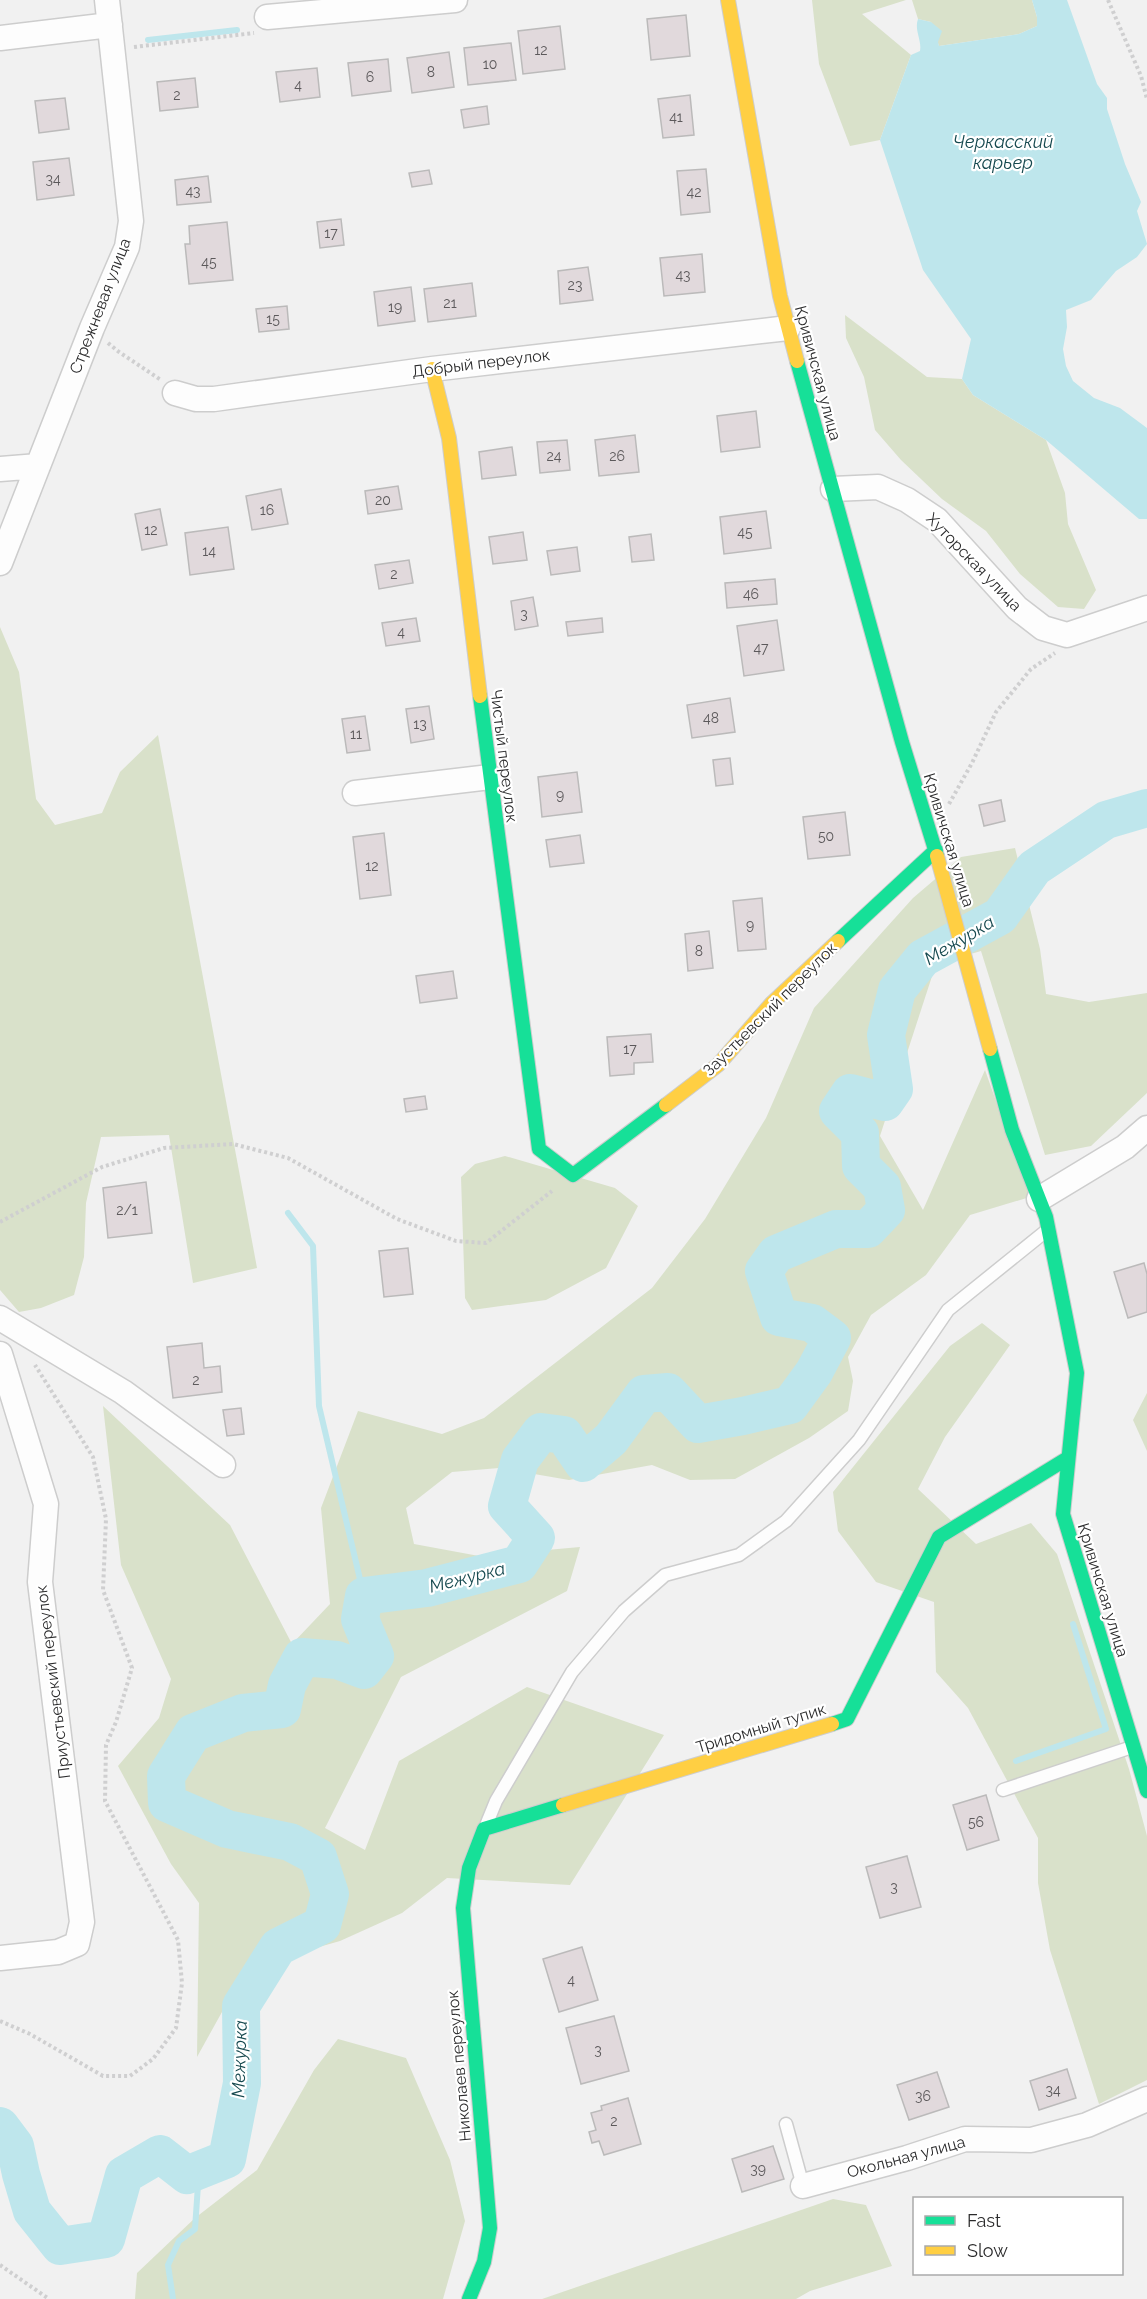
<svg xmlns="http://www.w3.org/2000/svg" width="1147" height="2299" font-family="Raleway,sans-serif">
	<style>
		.green { fill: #d9e1ca }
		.water { fill: #bee6ec }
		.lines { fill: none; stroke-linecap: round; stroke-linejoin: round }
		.stream { stroke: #bee6ec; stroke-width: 6 }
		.river { stroke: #bee6ec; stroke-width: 38 }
		.building { fill: #e1d9dc; stroke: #bbbaba; stroke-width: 1.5 }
		.lane-casing { stroke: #cdcdcd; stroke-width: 15 }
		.street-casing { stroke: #cdcdcd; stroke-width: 27 }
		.fast-casing { stroke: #cdcdcd; stroke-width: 16 }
		.slow-casing { stroke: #cdcdcd; stroke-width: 16 }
		.path { stroke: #cfcfd0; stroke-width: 4; stroke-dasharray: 3 3; stroke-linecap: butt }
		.lane { stroke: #fdfdfd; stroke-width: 12 }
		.street { stroke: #fdfdfd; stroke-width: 24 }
		.fast { stroke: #16e098; stroke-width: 14 }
		.slow { stroke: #ffcf43; stroke-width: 14 }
		.labels { text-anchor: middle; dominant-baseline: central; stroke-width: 4.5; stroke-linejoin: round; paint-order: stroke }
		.number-label { font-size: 14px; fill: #5c595b }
		.street-label { font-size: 16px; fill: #2b2b2c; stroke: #fff }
		.water-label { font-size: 18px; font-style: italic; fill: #16494f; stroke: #fff }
	</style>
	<rect width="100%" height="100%" fill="#f1f1f1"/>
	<!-- green -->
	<path class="green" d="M812 0H906L862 14 911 55 880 140 850 146 819 64Z
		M912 0H1032L1037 17V26L1019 34 939 46 931 22 918 19Z
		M845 315 927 377 962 379 973 395 1046 440 1065 493 1068 524 1096 590 1084 609 1058 607 1020 574 986 531 942 499 901 460 875 430 864 377 846 338Z
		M0 627 19 672 36 799 55 825 102 813 120 772 158 735 257 1268 193 1283 169 1135 101 1137 86 1203 84 1257 74 1295 41 1308 19 1312 0 1290Z
		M1015 848 1040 949 1046 994 1089 1002 1147 993V1093L1091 1146 1045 1155 981 951 936 964 880 1136 923 1210 985 1070 1030 1197 970 1215 926 1275 871 1315 848 1357 853 1381 848 1411 809 1438 735 1479 690 1480 652 1465 569 1480 499 1468 452 1472 406 1508 414 1544 479 1556 580 1547 567 1591 401 1677 325 1828 365 1850 399 1761 527 1687 664 1735 570 1885 447 1878 402 1913 340 1941 312 1949H257L197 2057 199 1903 171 1864 118 1766 159 1718 171 1679 121 1565 103 1406 230 1525 292 1644 330 1604 321 1508 358 1411 442 1434 484 1418 652 1288 705 1219 766 1118 814 1008 913 898 961 857Z
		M505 1156 615 1188 638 1206 606 1268 546 1300 472 1310 465 1298 461 1177 475 1164Z
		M982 1323 1010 1345 945 1437 918 1489 976 1544 1031 1523 1057 1554 1129 1769 1147 1836V2080L1099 2104 1050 1950 1038 1883V1838L968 1708 936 1672 934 1602 876 1582 838 1531 833 1492 950 1346Z
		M1147 1393V1451L1133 1420Z
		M338 2039 406 2058 450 2160 465 2221 443 2299H135L137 2273 195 2218 257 2170 314 2070Z
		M833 2199 866 2205 892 2266 810 2291 796 2299H542Z"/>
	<!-- water -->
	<path class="water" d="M1032 0H1067L1097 84 1107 98V109L1125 164 1141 202 1137 211 1147 244 1137 257 1116 271 1091 300 1066 310 1067 327 1063 349 1066 366 1073 381 1094 398 1120 408 1147 428V519H1139L1046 440 973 395 962 379 971 339 923 270 880 140 911 55 920 51C922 40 914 30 918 19L931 22 942 31 938 42 939 46 1019 34 1037 26V17Z"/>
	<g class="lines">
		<!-- stream -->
		<path class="stream" d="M148 40 237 30
			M288 1213 313 1246 319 1406 364 1596
			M1016 1761 1106 1729 1073 1624
			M173 2299 168 2265 179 2241 195 2229 199 2170"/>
		<!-- river -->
		<path class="river" d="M0 2126 15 2146 21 2174 32 2211 60 2246 106 2239 124 2175 160 2154 187 2175 227 2159 242 2083 241 2006 278 1947 322 1925 330 1894 318 1857 290 1842 227 1829 167 1803 166 1776 193 1733 243 1713 282 1709 287 1685 302 1657 337 1660 364 1670 375 1656 360 1619 364 1596 427 1588 519 1564 536 1538 507 1506 520 1460 541 1432 564 1435 583 1463 611 1439 644 1394 668 1392 698 1424 743 1416 790 1405 814 1372 832 1338 812 1323 779 1317 764 1271 776 1254 836 1229H868L886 1210 882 1187 861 1166 860 1133 838 1111 850 1093 885 1102 894 1089 886 1035 897 990 923 958 1000 916 1034 868 1106 820 1147 808"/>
	</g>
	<!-- building -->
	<path class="building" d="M686 15 690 56 651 60 647 19Z
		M560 26 565 69 523 74 518 31Z
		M511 43 516 80 468 85 464 48Z
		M449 52 454 87 412 93 407 58Z
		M388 59 391 91 352 96 348 63Z
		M317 68 320 97 280 102 276 72Z
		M195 78 198 107 160 111 157 82Z
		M690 95 694 135 663 138 658 99Z
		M65 98 69 129 39 133 35 101Z
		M487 106 489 124 464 128 461 110Z
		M69 158 74 195 37 200 33 162Z
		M706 169 710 212 681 215 677 171Z
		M429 170 432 184 412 187 409 173Z
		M208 176 211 202 177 205 175 180Z
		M341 219 344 245 320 248 317 222Z
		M227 222 233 280 189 284 185 244H190L189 226Z
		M702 254 705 292 664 296 660 258Z
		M588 267 593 300 560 304 558 271Z
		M472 283 476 316 428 322 424 289Z
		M411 287 415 321 378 326 374 292Z
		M287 306 289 329 259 332 256 309Z
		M756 411 760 447 721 452 717 416Z
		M635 435 639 472 599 476 595 440Z
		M567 440 570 470 540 473 537 442Z
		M512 447 516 475 482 479 479 452Z
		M398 486 402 509 368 514 365 491Z
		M281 489 288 524 252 530 246 496Z
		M160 509 167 545 142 550 135 514Z
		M766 511 771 548 724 554 720 517Z
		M228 527 234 569 190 575 185 533Z
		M523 532 527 560 493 564 489 537Z
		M651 534 654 560 632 562 629 537Z
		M577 547 580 571 551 575 547 551Z
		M409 560 413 583 379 589 375 565Z
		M775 579 777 604 727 608 725 583Z
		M533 597 538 626 515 630 511 601Z
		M416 618 420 641 386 646 382 623Z
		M602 618 603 632 568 636 566 622Z
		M777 620 784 670 744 676 737 626Z
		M730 698 735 732 692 738 687 705Z
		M429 706 434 739 411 743 406 709Z
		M365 716 370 750 347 753 342 719Z
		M730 758 733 784 716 786 713 760Z
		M577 772 582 812 542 817 538 777Z
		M1001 800 1005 821 984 826 979 805Z
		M845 812 850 855 808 859 803 817Z
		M384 833 391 895 360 899 353 837Z
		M580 835 584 863 550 867 546 840Z
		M762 898 766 949 738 951 733 901Z
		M709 931 713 968 688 971 685 934Z
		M453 971 457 998 420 1003 416 976Z
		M651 1034 653 1062 634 1063V1074L610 1076 607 1037Z
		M425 1096 427 1109 406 1112 404 1099Z
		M146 1182 152 1233 108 1238 103 1188Z
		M408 1248 413 1294 384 1297 379 1251Z
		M1144 1263 1147 1274V1312L1128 1318 1114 1272Z
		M202 1343 204 1368 220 1366 222 1392 173 1398 167 1347Z
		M241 1408 244 1434 227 1436 223 1410Z
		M986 1795 999 1840 967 1850 953 1805Z
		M907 1856 921 1907 880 1918 866 1867Z
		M582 1947 598 2000 559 2012 543 1959Z
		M614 2016 629 2071 581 2084 566 2028Z
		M1067 2069 1076 2098 1039 2110 1030 2081Z
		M937 2072 949 2107 909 2120 897 2085Z
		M628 2098 641 2144 604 2155 599 2141 592 2143 589 2132 596 2130 591 2113 602 2110 601 2106Z
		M773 2146 784 2179 742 2192 732 2159Z"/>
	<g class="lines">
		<defs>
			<path id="lane" d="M1003 1790 1132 1747
				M487 1823 496 1801 572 1672 624 1611 665 1575 739 1555 786 1521 859 1440 948 1310 1046 1231
				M786 2124 803 2186"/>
			<path id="street" d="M267 17 455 0
				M0 38 110 25
				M175 393 196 399H214L432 369 788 328
				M0 469 38 466
				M833 489 878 487 907 500 937 520 1017 608 1043 628 1067 635 1147 608
				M0 563 92 328 127 247 131 221 107 0
				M355 793 490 777
				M1039 1199 1125 1147 1147 1128
				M0 1318 123 1392 223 1465
				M0 1354 46 1504 40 1582 82 1922 77 1944 58 1952 0 1958
				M803 2186 907 2158 965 2139 1031 2140 1087 2125 1147 2099"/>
			<path id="fast" d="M797 361 902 742 937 856
				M480 696 539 1149 573 1175 666 1105
				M838 941 936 850
				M990 1049 1012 1130 1046 1217 1077 1373 1063 1514 1147 1791
				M832 1724 847 1719 939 1537 1068 1458
				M469 2299 484 2262 490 2228 463 1908 469 1868 484 1829 563 1805"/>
			<path id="slow" d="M728 0 780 296 797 361
				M432 369 449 438 480 696
				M937 856 990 1049
				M666 1105 718 1065 772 1003 838 941
				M563 1805 832 1724"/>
		</defs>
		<!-- lane casing -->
		<use href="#lane" class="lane-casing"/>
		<!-- street casing -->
		<use href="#street" class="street-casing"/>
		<!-- fast casing -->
		<use href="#fast" class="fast-casing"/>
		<!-- slow casing -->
		<use href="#slow" class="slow-casing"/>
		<!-- path -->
		<path class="path" d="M1108 0 1141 76 1147 99
			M134 47 254 33
			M108 343 119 352 161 380
			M949 804 972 763 996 712 1031 669 1055 653
			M0 1222 102 1167 164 1148 233 1144 288 1158 397 1219 456 1241 486 1243 552 1191
			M0 2021 30 2034 103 2076H130L153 2059 176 2028 182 1983 178 1940 105 1801 106 1745 116 1722 132 1668 103 1590 106 1519 93 1457 35 1365
			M0 2265 49 2299"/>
		<!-- lane -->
		<use href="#lane" class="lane"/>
		<!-- street -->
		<use href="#street" class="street"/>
		<!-- fast -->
		<use href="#fast" class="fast"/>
		<!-- slow -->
		<use href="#slow" class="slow"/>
	</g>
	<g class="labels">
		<!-- number labels -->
		<g class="number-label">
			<text x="541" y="50">12</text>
			<text x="490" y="64">10</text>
			<text x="431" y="72">8</text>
			<text x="370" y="77">6</text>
			<text x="298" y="85">4</text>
			<text x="177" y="95">2</text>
			<text x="676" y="117">41</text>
			<text x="53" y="179">34</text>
			<text x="193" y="191">43</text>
			<text x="694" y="192">42</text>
			<text x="331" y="233">17</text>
			<text x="209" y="262">45</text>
			<text x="683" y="275">43</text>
			<text x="575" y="285">23</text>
			<text x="450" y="303">21</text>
			<text x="395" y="307">19</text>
			<text x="273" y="319">15</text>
			<text x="554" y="456">24</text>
			<text x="617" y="456">26</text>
			<text x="383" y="500">20</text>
			<text x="267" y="510">16</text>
			<text x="151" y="530">12</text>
			<text x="745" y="532">45</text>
			<text x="209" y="551">14</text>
			<text x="394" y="574">2</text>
			<text x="751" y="594">46</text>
			<text x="524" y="614">3</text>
			<text x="401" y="632">4</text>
			<text x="761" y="648">47</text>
			<text x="711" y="718">48</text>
			<text x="420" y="724">13</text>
			<text x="356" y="734">11</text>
			<text x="560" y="795">9</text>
			<text x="826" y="836">50</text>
			<text x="372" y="866">12</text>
			<text x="750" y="925">9</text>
			<text x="699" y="951">8</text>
			<text x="630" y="1049">17</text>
			<text x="127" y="1210">2/1</text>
			<text x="196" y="1380">2</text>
			<text x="976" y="1822">56</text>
			<text x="894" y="1887">3</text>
			<text x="571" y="1980">4</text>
			<text x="598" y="2050">3</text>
			<text x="1053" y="2090">34</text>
			<text x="923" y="2096">36</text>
			<text x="614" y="2121">2</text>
			<text x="758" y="2169">39</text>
		</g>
		<!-- street labels -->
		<g class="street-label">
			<text transform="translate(100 306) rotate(-69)">Стрежневая улица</text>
			<text transform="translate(481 363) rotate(-7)">Добрый переулок</text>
			<text transform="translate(818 373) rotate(75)">Кривичская улица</text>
			<text transform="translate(974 562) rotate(46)">Хуторская улица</text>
			<text transform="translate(504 756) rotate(83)">Чистый переулок</text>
			<text transform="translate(949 840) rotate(73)">Кривичская улица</text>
			<text transform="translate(770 1009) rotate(-45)">Заустьевский переулок</text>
			<text transform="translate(1103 1590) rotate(73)">Кривичская улица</text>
			<text transform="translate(53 1682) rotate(-97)">Приустьевский переулок</text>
			<text transform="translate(761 1728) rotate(-17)">Тридомный тупик</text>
			<text transform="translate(459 2066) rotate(-95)">Николаев переулок</text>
			<text transform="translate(906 2157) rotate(-15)">Окольная улица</text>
		</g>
		<!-- water labels -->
		<g class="water-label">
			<text x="1003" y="141">Черкасский<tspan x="1003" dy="21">карьер</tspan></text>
			<text transform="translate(959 940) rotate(-31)">Межурка</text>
			<text transform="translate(467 1577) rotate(-14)">Межурка</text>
			<text transform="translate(239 2059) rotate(-88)">Межурка</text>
		</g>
	</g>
	<!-- legend -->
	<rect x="913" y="2197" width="210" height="78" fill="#ffffff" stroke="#aaaaab" stroke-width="1.5"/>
	<rect x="925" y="2216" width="30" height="9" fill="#16e098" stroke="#aaaaab" stroke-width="1.5"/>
	<text x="967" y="2227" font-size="18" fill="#2b2b2c">Fast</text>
	<rect x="925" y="2246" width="30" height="9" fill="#ffcf43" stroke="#aaaaab" stroke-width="1.5"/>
	<text x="967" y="2257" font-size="18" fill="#2b2b2c">Slow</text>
</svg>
